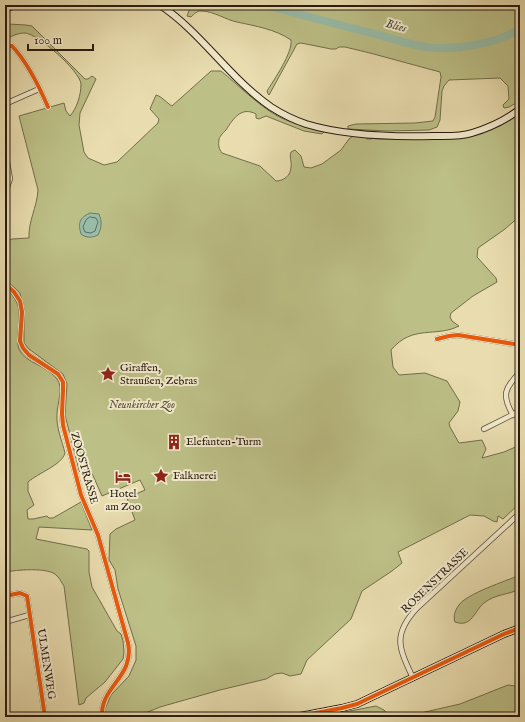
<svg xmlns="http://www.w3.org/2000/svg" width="525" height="722" font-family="'IM FELL English',serif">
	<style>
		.green { fill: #bcbf86; stroke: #726d4c }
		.water { fill: #98bca7; stroke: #6b7c6b }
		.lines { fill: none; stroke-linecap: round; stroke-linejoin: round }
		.shore { stroke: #606c5c; stroke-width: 1 }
		.river { stroke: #98bca7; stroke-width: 8 }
		.street-casing { stroke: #584c39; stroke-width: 6 }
		.secondary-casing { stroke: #281b12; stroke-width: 8 }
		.street { stroke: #f1e9cb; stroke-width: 4.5 }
		.secondary { stroke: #f1e9cb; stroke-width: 6 }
		.cycleway-casing { stroke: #f1e9cb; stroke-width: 6 }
		.cycleway { stroke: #e8590c; stroke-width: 4 }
		.labels { text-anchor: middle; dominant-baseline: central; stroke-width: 4; stroke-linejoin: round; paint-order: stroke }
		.poi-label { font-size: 11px; fill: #281b12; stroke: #f1e9cb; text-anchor: start }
		.park-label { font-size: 11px; font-style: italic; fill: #544c35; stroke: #f1e9cb }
		.street-label { font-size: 11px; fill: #281b12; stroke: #f1e9cb }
		.water-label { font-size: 12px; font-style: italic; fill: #4a4b3f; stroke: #f1e9cb }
	</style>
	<rect width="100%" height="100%" fill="#e9ddaf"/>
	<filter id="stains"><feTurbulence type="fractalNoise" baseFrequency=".005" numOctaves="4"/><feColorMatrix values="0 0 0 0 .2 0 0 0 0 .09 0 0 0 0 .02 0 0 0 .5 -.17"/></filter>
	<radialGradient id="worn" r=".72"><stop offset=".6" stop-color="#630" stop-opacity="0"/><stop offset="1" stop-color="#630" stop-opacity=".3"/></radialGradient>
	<!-- green -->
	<path class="green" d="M187 5H520V101L509 107 504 108 503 105 509 99 508 86 500 78 449 80 444 86 442 91 440 120 437 127 429 130 388 131 348 129V126L356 124 415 123 433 121 435 117 441 77 440 72 370 53 345 47H339L336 49H331L301 43 297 44 269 95 268 94 267 91C274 80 293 52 291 40 275 29 255 26 237 22 226 20 214 11 201 11 197 11 194 14 191 17L187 16 190 8Z
		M8 24 26 25 32 26 85 79H88L92 76 96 79 80 113 79 125 84 152 88 158 104 165 117 162 158 123 159 119 150 109 156 95C161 96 167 103 172 106L211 71H221C238 85 255 102 274 114 289 123 307 127 324 131V132L322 134 304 131 266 116 259 119 256 118V114C241 106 233 119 226 130 223 133 219 137 219 140 218 145 219 149 222 153L260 166 276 181C283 181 291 176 291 167 292 161 289 158 291 152L295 150 301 156 304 167 311 168 322 164 341 150 349 139 353 136H366L367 139H372L374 136 453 138 520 112V216L505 229 478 248 477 257 496 278 497 282 473 296 451 313 450 317 452 321 459 326C435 338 413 324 391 350L393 367 399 375 425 373 447 381 460 402 458 411 449 423 450 427 459 443 482 440 486 449 482 458 504 452 520 445V503L503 519 498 516 497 522 493 521 484 516 470 515 398 552 402 563 392 571 362 591 351 619 307 660 301 674 290 676 282 673 275 674 266 679 220 690 160 707 136 717H105V709L111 695 129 676 136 660V646L118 589 115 570 109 560 110 534 116 529 135 520 127 498 145 490 140 480 102 496 91 471 80 472 79 470 65 415 67 384 63 374 29 349 24 343V311L20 293 5 279V242L12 239 29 238C28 222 37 207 38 190L19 116 64 103 66 111 70 116C77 108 81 95 81 84 80 71 38 34 25 33 18 33 11 36 5 40V25Z
		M5 287C22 304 20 312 18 334 18 339 17 344 19 349 26 364 47 365 57 379 64 388 57 404 57 414 56 427 62 441 65 453 62 465 38 473 28 482V491L34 505 27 510 28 519H33L47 516 49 518H53L81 502 92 530 39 527 36 539 87 549 89 551V572L92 587 117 631 121 634 123 641 124 652 123 659 105 682 86 698 84 703 79 705 64 586C61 582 59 577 56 575 48 567 16 570 5 572Z
		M520 575V589C508 595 495 594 484 603 474 611 472 628 455 622 453 617 455 610 459 605 466 594 506 581 520 575Z
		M508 685 515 686 520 693V717H403L460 704Z
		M376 706 384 710 390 717H318Z"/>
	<!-- water -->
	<path class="water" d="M90 213 99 214C102 222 102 227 98 235 92 238 86 238 81 234 78 223 79 218 90 213Z"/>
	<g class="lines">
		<!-- shore -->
		<path class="shore" d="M90 217 96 218 98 222 95 231 91 233 85 232 83 227 86 220Z"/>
		<!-- river -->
		<path class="river" d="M266 5C302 15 339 25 375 34 394 39 415 47 435 48 459 49 501 43 520 28"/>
		<defs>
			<path id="street" d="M5 46H12C28 63 39 86 48 107
				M5 104 39 89
				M5 150 10 179 5 193
				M5 284 14 292 20 301 22 312 20 341 23 348 29 355 58 374 63 382V391L62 413 63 425 81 495 98 535 128 643C135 677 100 686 102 717
				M437 339 449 336 458 335 520 345
				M513 415C501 395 505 388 520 372
				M484 429 520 411
				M5 596 20 593 27 596 45 717
				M5 622 29 615
				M413 678C399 648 392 635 417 608L520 513"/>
			<path id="secondary" d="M160 5C202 33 229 78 271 107 282 114 294 120 306 124 345 136 392 137 433 136 445 136 459 137 472 133 489 128 506 120 520 109
				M5 9 14 5
				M295 717 342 708 357 704 504 634 520 628"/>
		</defs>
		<!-- street casing -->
		<use href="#street" class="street-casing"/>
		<!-- secondary casing -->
		<use href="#secondary" class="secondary-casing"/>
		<!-- street -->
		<use href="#street" class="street"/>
		<!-- secondary -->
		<use href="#secondary" class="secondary"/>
		<defs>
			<path id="cycleway" d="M5 46H12C28 63 39 86 48 107
				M5 284 14 292 20 301 22 312 20 341 23 348 29 355 58 374 63 382V391L62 413 63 425 81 495 98 535 128 643C135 677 100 686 102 717
				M437 339 449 336 458 335 520 345
				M5 596 20 593 27 596 45 717
				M295 717 342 708 357 704 504 634 520 628"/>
		</defs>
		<!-- cycleway casing -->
		<use href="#cycleway" class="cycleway-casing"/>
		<!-- cycleway -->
		<use href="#cycleway" class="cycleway"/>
	</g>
	<!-- icons -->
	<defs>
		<symbol id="sight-bare" viewBox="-9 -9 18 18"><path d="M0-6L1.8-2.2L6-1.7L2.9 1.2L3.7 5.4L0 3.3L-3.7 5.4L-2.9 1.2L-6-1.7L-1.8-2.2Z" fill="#8f2418" stroke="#f1e9cb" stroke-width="2.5" paint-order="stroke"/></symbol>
		<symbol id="building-bare" viewBox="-9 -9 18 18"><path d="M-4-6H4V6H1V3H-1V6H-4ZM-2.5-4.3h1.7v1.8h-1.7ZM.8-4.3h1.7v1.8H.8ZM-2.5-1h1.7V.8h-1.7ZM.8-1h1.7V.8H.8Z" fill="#8f2418" stroke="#f1e9cb" stroke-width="2.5" paint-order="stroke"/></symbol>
		<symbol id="hotel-bare" viewBox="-9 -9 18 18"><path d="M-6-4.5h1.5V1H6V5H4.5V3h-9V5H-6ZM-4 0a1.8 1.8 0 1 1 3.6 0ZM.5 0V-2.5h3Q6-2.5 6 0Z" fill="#8f2418" stroke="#f1e9cb" stroke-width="2.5" paint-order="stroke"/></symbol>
	</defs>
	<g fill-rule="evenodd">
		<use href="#sight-bare" x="97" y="363" width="22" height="22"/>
		<use href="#building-bare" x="163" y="431" width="22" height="22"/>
		<use href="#sight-bare" x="150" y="465" width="22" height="22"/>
		<use href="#hotel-bare" x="112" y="466" width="22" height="22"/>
	</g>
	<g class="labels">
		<!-- poi labels -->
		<g class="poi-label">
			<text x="120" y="368">Giraffen,<tspan x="120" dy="13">Straußen, Zebras</tspan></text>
			<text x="186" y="442">Elefanten-Turm</text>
			<text x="173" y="476">Falknerei</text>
			<text x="123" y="494" text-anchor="middle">Hotel<tspan x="123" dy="13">am Zoo</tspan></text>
		</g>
		<!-- park labels -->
		<g class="park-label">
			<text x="142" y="405">Neunkircher Zoo</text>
		</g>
		<!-- street labels -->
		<g class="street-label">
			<text transform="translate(84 468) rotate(74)">ZOOSTRASSE</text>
			<text transform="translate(435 581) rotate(-44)">ROSENSTRASSE</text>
			<text transform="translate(46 664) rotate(81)">ULMENWEG</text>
		</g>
		<!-- water labels -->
		<g class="water-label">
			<text transform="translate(396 26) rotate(14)">Blies</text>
		</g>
	</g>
	<!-- margin -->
	<rect width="525" height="722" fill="none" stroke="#e9ddaf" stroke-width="20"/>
	<rect x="6" y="6" width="513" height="710" fill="none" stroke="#281b12" stroke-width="2"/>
	<rect x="10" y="10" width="505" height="702" fill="none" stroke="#281b12"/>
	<!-- scale -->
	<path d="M28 44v6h65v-6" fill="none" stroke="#281b12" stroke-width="2"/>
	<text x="34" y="44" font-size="12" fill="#281b12" stroke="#f1e9cb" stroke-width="3" paint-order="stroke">100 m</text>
	<rect width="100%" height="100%" filter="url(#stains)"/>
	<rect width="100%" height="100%" fill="url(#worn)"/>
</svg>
